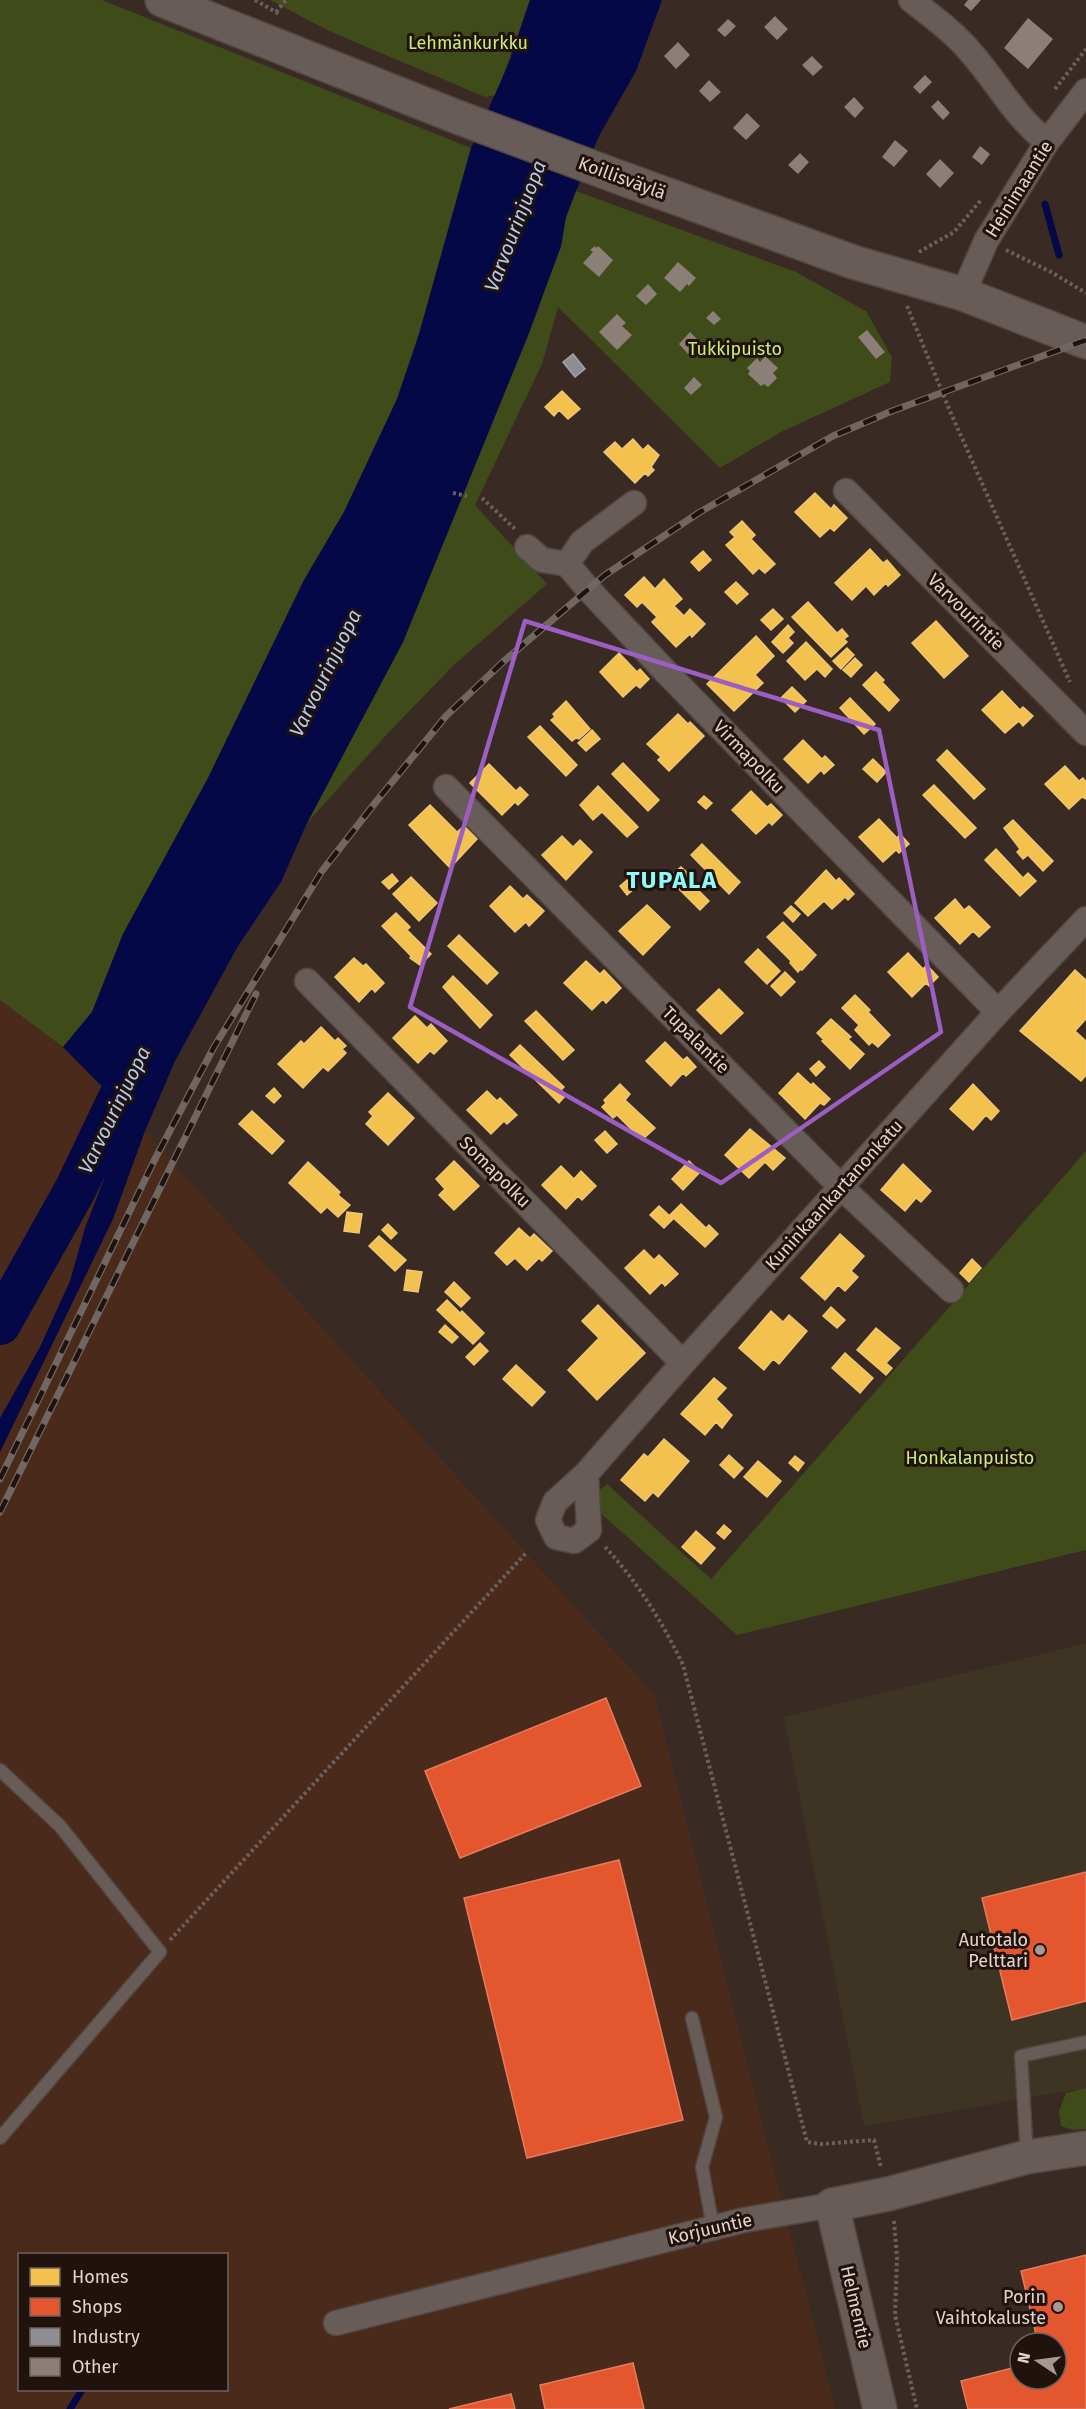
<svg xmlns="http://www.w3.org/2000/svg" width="1086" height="2409" font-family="'Fira Sans',sans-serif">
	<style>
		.commercial { fill: #3d3424 }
		.built { fill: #492a1b; fill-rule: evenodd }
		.green { fill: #3f4b19 }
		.water { fill: #050846 }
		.homes { fill: #f2c14e; stroke: #eec674; stroke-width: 1.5 }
		.shops { fill: #e4572e; stroke: #e47c5d; stroke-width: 1.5 }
		.industry { fill: #8d8d92; stroke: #a7a2a3; stroke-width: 1.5 }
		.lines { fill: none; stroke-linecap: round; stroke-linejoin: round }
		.stream { stroke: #050846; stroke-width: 7 }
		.river { stroke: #050846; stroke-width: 42 }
		.building { fill: #8c7f78 }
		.lane-casing { stroke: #52453f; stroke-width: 15 }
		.street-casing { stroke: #52453f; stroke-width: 27 }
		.secondary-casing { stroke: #52453f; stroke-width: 36 }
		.path { stroke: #6b605b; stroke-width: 4; stroke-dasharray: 3 3; stroke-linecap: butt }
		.lane { stroke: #675c57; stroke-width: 12 }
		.street { stroke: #675c57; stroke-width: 24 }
		.secondary { stroke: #675c57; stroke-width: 33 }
		.rail-casing { stroke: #716762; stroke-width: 7 }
		.rail { stroke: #20130e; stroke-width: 4.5; stroke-dasharray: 14; stroke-linecap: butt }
		.marked { fill: none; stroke: #9b5ec3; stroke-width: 4.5; stroke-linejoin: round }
		.poi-dot { fill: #a99890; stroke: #20130e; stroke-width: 2 }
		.labels { text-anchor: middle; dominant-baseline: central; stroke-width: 6; stroke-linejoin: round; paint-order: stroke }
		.park-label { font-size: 18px; fill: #c9ee77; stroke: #20130e }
		.street-label { font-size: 18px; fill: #e5d3cb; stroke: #20130e }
		.poi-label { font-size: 18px; fill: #e5d3cb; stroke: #20130e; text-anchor: end }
		.water-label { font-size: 20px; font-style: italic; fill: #b4caf2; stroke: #20130e }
		.district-label { font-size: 24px; font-weight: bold; letter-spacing: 1.5px; fill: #8efaf9; stroke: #20130e }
	</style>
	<rect width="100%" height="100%" fill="#392a23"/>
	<!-- commercial -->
	<path class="commercial" d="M1086 1643V2088L864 2126 784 1717Z"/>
	<!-- built -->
	<path class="built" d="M0 1000 63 1047 129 1114 654 1694 835 2409H0ZM20 2254H226V2390H20Z"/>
	<!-- green -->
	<path class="green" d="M0 0H102L471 148 419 334 397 399 344 512 304 580 208 778 123 934 92 1012 63 1047 0 1000Z
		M270 0H530L496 95 485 97 329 31Z
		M576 191 796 272 866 311 892 357 890 382 781 432 720 468 558 307 542 364 475 505 547 584 454 665 388 733 307 823 403 642 529 333 561 246 566 217Z
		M1086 1151V1550L737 1635 587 1501 607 1484 711 1579Z
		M1086 2088V2129L1072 2130 1061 2126 1059 2111 1066 2093Z"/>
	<!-- water -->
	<path class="water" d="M530 0H662L636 71 599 136 576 191 566 217 561 246 529 333 403 642 307 823 281 882 238 946 175 1061 145 1131 113 1219 0 1452V1418L40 1347 70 1281 85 1228 129 1114 63 1047 92 1012 123 934 208 778 304 580 344 512 397 399 419 334 471 148 509 63Z"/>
	<!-- homes -->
	<path class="homes" d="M562 391 580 409 568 419 559 410 554 416 545 407Z
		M633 439 643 450 648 445 659 455 651 467 654 470 648 476 645 473 635 483 604 452 615 442 622 449Z
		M815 493 831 509 834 505 847 518 834 531 830 528 820 537 795 512Z
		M742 521 755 535 751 539 775 564 765 573 759 568 753 574 726 545 735 537 730 532Z
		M870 549 883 563 887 560 900 575 888 586 886 583 874 595 866 586 852 600 835 583Z
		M703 551 711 560 699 571 691 562Z
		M644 577 655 589 664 579 682 599 674 606 684 616 690 609 705 624 692 637 690 634 676 647 652 622 657 617 642 602 637 607 625 595Z
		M736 582 748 594 737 604 725 592Z
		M808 602 837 633 842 629 848 636 844 639 847 642 831 657 792 617Z
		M773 609 783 619 771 630 761 620Z
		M936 621 968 656 944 678 912 643Z
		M788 625 794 632 788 638 793 643 783 653 772 642Z
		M756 636 774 656 755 675 763 683 734 711 707 684Z
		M806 642 832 669 825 677 817 669 805 680 787 661Z
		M847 648 854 655 841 669 833 661Z
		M619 653 637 672 640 669 649 679 640 688 636 685 623 697 600 672Z
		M855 658 862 665 851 677 843 670Z
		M876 672 884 680 882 682 899 700 889 711 863 685Z
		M792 687 806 701 795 712 781 698Z
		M1002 691 1020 710 1023 707 1033 716 1023 726 1019 721 1005 733 982 710Z
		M850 698 875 724 864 734 840 708Z
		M566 701 590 729 579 739 576 738 572 741 551 720 555 717 553 714Z
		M678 714 688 724 690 722 704 736 669 771 658 760 661 757 647 744Z
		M540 726 577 765 566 776 528 737Z
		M592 730 600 739 586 751 578 743Z
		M803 740 822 759 825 756 834 765 824 774 821 770 808 783 784 759Z
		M947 750 985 789 974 799 937 760Z
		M873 759 886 772 877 782 863 769Z
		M623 763 659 800 648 811 612 774Z
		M489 764 516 791 520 787 528 795 518 805 515 802 502 815 470 783Z
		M1065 766 1079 781 1083 778 1086 782V799L1082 797 1069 809 1045 784Z
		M934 785 976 828 965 838 923 795Z
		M598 786 638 827 627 837 602 812 593 820 580 805Z
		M751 791 767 807 771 804 782 815 772 825 769 822 756 834 732 810Z
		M704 796 712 803 706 809 698 802Z
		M430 805 457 832 464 826 477 839 450 868 409 825Z
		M879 819 897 838 900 834 909 844 899 853 896 850 883 862 859 837Z
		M1013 820 1053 861 1043 871 1028 855 1023 859 1017 852 1020 849 1004 828Z
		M562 836 573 847 580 840 592 852 566 880 542 855Z
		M702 844 740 882 729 894 691 855Z
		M996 849 1023 878 1028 873 1036 881 1020 896 985 860Z
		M681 867 691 876 688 880 709 901 700 910 668 878Z
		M826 870 836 881 839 878 854 894 848 900 845 897 832 909 824 901 808 916 795 903Z
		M392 874 398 881 389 889 382 882Z
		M411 877 437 903 419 921 393 894Z
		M627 880 634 889 627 895 620 886Z
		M510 886 523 899 527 895 544 911 529 926 526 922 515 932 490 906Z
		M955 899 964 910 969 906 990 927 979 937 973 931 960 944 935 918Z
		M647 905 670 927 643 955 619 931Z
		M791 906 800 914 793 922 784 913Z
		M396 913 410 927 407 930 431 954 420 965 410 958 411 956 382 926Z
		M783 922 816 955 802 970 800 969 798 972 790 963 791 961 767 937Z
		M459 935 498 973 487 984 448 946Z
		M758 949 780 971 767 984 745 962Z
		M908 953 923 969 927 965 938 977 929 986 926 983 912 997 888 972Z
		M354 958 363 966 366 964 384 983 375 992 372 988 359 1002 335 977Z
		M586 961 600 974 604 970 621 988 606 1003 603 999 592 1010 564 983Z
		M1075 970 1086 980V1019L1075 1031 1086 1041V1075L1081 1081 1020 1031Z
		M785 972 795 982 781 996 771 986Z
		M453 976 492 1015 480 1028 443 987Z
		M719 989 743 1013 721 1034 697 1010Z
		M855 995 870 1010 868 1012 890 1035 878 1047 872 1042 869 1045 855 1030 859 1025 842 1008Z
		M536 1011 574 1050 563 1060 525 1021Z
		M415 1016 427 1028 431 1024 447 1041 434 1054 430 1051 418 1063 393 1038Z
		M831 1019 851 1037 848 1039 864 1054 850 1069 822 1041 824 1040 817 1033Z
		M321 1027 335 1041 338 1038 346 1046 342 1049 346 1053 328 1071 323 1067 303 1088 278 1064 301 1041 304 1044Z
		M665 1042 683 1060 687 1057 696 1067 686 1076 683 1073 671 1086 646 1061Z
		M520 1045 564 1087 561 1090 566 1095 559 1103 510 1055Z
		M819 1061 825 1067 816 1076 810 1069Z
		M798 1073 811 1085 813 1083 830 1099 824 1105 820 1103 805 1119 779 1093Z
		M620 1084 630 1094 625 1100 655 1128 642 1140 617 1115 613 1118 602 1107 606 1103 604 1100Z
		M973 1084 999 1111 991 1120 986 1115 973 1130 950 1109Z
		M274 1088 281 1096 274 1103 266 1096Z
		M487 1091 497 1101 500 1098 517 1115 507 1124 504 1121 491 1134 467 1110Z
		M388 1093 414 1118 388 1145 366 1124 373 1116 369 1112Z
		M252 1111 284 1141 272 1154 239 1124Z
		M750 1129 785 1158 773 1170 765 1162 749 1178 725 1155Z
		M605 1131 617 1144 607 1153 595 1140Z
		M454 1161 479 1186 454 1210 439 1195 445 1189 436 1179Z
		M689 1161 700 1172 683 1190 672 1179Z
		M308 1162 340 1192 338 1195 350 1205 338 1217 327 1207 321 1213 289 1183Z
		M903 1164 931 1191 921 1202 916 1198 905 1211 881 1190Z
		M561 1166 574 1179 581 1171 596 1186 582 1200 578 1196 566 1209 542 1185Z
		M681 1204 706 1228 709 1225 718 1234 705 1247 670 1215Z
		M659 1206 673 1219 664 1228 650 1215Z
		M347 1212 362 1214 359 1233 344 1231Z
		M388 1224 397 1233 391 1239 382 1230Z
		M519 1228 530 1238 534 1234 552 1251 542 1261 539 1258 527 1270 515 1258 507 1265 495 1253Z
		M840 1234 864 1256 851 1271 858 1277 845 1291 838 1285 825 1300 801 1278Z
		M379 1236 406 1260 395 1271 369 1246Z
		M644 1250 654 1260 659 1255 678 1274 665 1286 662 1282 650 1294 625 1268Z
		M972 1259 981 1268 969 1282 960 1273Z
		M407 1270 422 1272 418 1292 404 1290Z
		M454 1282 470 1298 461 1307 445 1292Z
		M447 1300 460 1313 462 1311 484 1333 473 1344 437 1310Z
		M598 1305 645 1353 597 1400 568 1370 599 1338 582 1321Z
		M831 1307 845 1320 837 1328 823 1316Z
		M771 1311 783 1322 789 1315 807 1331 779 1364 773 1359 764 1370 739 1348Z
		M445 1325 458 1337 452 1343 439 1332Z
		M876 1328 900 1348 886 1363 892 1368 886 1375 857 1350Z
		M480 1343 488 1351 474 1365 466 1357Z
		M845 1353 873 1378 860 1393 832 1368Z
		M516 1365 545 1392 532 1406 503 1379Z
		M714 1378 726 1388 716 1399 732 1415 722 1428 716 1422 705 1435 681 1414Z
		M664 1439 689 1461 658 1497 653 1492 645 1501 621 1480 644 1454 648 1457Z
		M729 1455 743 1468 734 1478 720 1465Z
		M795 1456 804 1463 798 1471 789 1463Z
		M758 1461 781 1481 767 1497 744 1477Z
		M724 1525 731 1531 724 1539 717 1533Z
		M696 1531 715 1548 701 1564 682 1547Z"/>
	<!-- shops -->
	<path class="shops" d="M606 1698 641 1786 460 1858 425 1771Z
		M619 1860 683 2120 527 2158 464 1898Z
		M1086 1872V2001L1012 2020 982 1898Z
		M1086 2255V2409H968L961 2381 1020 2366V2379H1056V2343H1038L1021 2271Z
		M633 2363 644 2409H545L540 2385Z
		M511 2394 515 2409H449Z"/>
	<!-- industry -->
	<path class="industry" d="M573 354 585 369 575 377 563 362Z"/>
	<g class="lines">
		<!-- stream -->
		<path class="stream" d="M1045 204 1059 255
			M70 2409 82 2390"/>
		<!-- river -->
		<path class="river" d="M0 1324 75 1190 142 1050"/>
	</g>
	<!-- building -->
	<path class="building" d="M968 0H981L971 11 964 5Z
		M775 16 788 29 777 40 764 27Z
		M1028 18 1053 39 1028 69 1004 48Z
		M728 19 736 26 725 37 717 30Z
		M678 42 690 55 676 69 664 56Z
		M812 56 823 67 813 76 802 65Z
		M925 75 932 82 920 94 913 87Z
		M709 80 721 92 710 102 699 91Z
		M854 97 864 108 855 118 844 107Z
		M938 100 950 113 943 120 931 107Z
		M747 113 760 126 746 140 733 128Z
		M895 140 908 151 894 167 882 157Z
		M980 146 990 154 982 165 972 157Z
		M800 153 809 162 798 174 788 165Z
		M940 159 954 173 940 188 926 174Z
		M595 246 596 248 598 246 613 260 599 277 583 263 593 252 590 250Z
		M678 262 696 278 689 286 687 284 680 292 664 278Z
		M648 284 657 294 646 305 636 296Z
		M713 311 721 319 714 325 706 318Z
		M617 314 626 323 622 326 632 335 617 350 599 332Z
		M867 330 885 352 876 359 858 337Z
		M690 332 701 343 688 354 679 344Z
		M765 356 778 368 773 373 777 378 768 387 764 384 761 386 748 374 750 371 747 368 757 358 760 362Z
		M694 377 702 385 691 395 684 388Z"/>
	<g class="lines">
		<defs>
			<path id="lane" d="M0 1770 60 1826 160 1952 0 2138
				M692 2018 716 2117 702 2167 713 2228
				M1027 2156 1021 2056 1086 2042"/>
			<path id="street" d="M911 0C933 17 955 33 973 55 999 85 1015 117 1047 142
				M963 294 986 241 1047 142 1086 91
				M846 491 1086 733
				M634 503 582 542 567 564 588 589 666 672 998 1012
				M527 547 542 560 567 564
				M446 787 841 1187 951 1290
				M307 981 683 1363
				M586 1474 589 1530 574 1541 556 1537 548 1520 555 1502 586 1474 683 1363 998 1012 1086 919
				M336 2323 744 2220 832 2205"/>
			<path id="secondary" d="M162 0 452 115 613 175 853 262 963 294 1086 342
				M880 2409 832 2205 888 2194 1027 2157 1086 2148"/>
		</defs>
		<!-- lane casing -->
		<use href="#lane" class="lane-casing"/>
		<!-- street casing -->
		<use href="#street" class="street-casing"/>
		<!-- secondary casing -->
		<use href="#secondary" class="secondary-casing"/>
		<!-- path -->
		<path class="path" d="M255 0 279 14
			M276 12 286 0
			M1055 89 1086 49
			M1006 250 1051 272 1086 293
			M919 252 954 232 981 200
			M907 306 950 411 1070 682
			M453 493 467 496
			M482 498 515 529
			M605 1547C637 1581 663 1623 683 1665L807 2142 821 2144 874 2140 881 2167
			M170 1940 526 1553
			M894 2221 897 2258 895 2315 917 2409"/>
		<!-- lane -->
		<use href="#lane" class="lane"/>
		<!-- street -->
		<use href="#street" class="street"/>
		<!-- secondary -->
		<use href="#secondary" class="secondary"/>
		<defs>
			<path id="rail" d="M0 1479 154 1161 214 1047 322 871 375 803 446 716 504 661 605 575 700 512 833 436 892 411 1086 340
				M0 1512 256 994"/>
		</defs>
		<!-- rail casing -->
		<use href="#rail" class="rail-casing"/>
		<!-- rail -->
		<use href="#rail" class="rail"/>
	</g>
	<!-- marked area -->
	<path class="marked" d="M525 621 879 730 941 1032 721 1183 410 1007Z"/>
	<!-- markers -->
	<g class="poi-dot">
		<circle cx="1040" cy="1950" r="6"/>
		<circle cx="1058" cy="2307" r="6"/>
	</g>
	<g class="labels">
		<!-- park labels -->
		<g class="park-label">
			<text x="468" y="43">Lehmänkurkku</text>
			<text x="735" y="349">Tukkipuisto</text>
			<text x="970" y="1458">Honkalanpuisto</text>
		</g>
		<!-- street labels -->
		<g class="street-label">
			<text transform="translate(622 178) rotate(20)">Koillisväylä</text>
			<text transform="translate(1019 189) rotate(-58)">Heinimaantie</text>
			<text transform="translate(966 612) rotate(45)">Varvourintie</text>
			<text transform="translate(749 757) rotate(46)">Virmapolku</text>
			<text transform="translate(696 1040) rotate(45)">Tupalantie</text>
			<text transform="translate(495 1172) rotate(45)">Somapolku</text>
			<text transform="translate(834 1195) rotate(-48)">Kuninkaankartanonkatu</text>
			<text transform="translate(710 2229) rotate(-13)">Korjuuntie</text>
			<text transform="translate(856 2307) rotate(77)">Helmentie</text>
		</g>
		<!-- poi labels -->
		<g class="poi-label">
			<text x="1028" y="1940">Autotalo<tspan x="1028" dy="21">Pelttari</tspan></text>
			<text x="1046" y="2297">Porin<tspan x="1046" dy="21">Vaihtokaluste</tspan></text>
		</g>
		<!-- water labels -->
		<g class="water-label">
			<text transform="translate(515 226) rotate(-69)">Varvourinjuopa</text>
			<text transform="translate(325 673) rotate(-64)">Varvourinjuopa</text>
			<text transform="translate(114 1110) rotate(-64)">Varvourinjuopa</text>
		</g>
		<!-- district labels -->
		<g class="district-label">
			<text x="672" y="880">TUPALA</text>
		</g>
	</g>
	<!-- legend -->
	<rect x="18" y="2253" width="210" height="138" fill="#20130e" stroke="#6f605a" stroke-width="1.5"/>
	<rect x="30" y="2268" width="30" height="18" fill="#f2c14e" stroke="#6f605a" stroke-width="1.5"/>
	<text x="72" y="2283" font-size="18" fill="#e5d3cb">Homes</text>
	<rect x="30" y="2298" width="30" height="18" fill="#e4572e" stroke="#6f605a" stroke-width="1.5"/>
	<text x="72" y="2313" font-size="18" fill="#e5d3cb">Shops</text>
	<rect x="30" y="2328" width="30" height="18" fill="#8d8d92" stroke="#6f605a" stroke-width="1.5"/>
	<text x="72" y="2343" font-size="18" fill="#e5d3cb">Industry</text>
	<rect x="30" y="2358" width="30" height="18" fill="#8c7f78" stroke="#6f605a" stroke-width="1.5"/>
	<text x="72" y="2373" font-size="18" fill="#e5d3cb">Other</text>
	<!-- north arrow -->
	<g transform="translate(1038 2361) rotate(283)"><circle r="28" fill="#20130e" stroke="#6f605a" stroke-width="1.5"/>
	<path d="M0-4.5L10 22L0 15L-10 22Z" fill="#a99890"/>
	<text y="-9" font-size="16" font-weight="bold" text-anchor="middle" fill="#e5d3cb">N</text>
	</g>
</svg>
